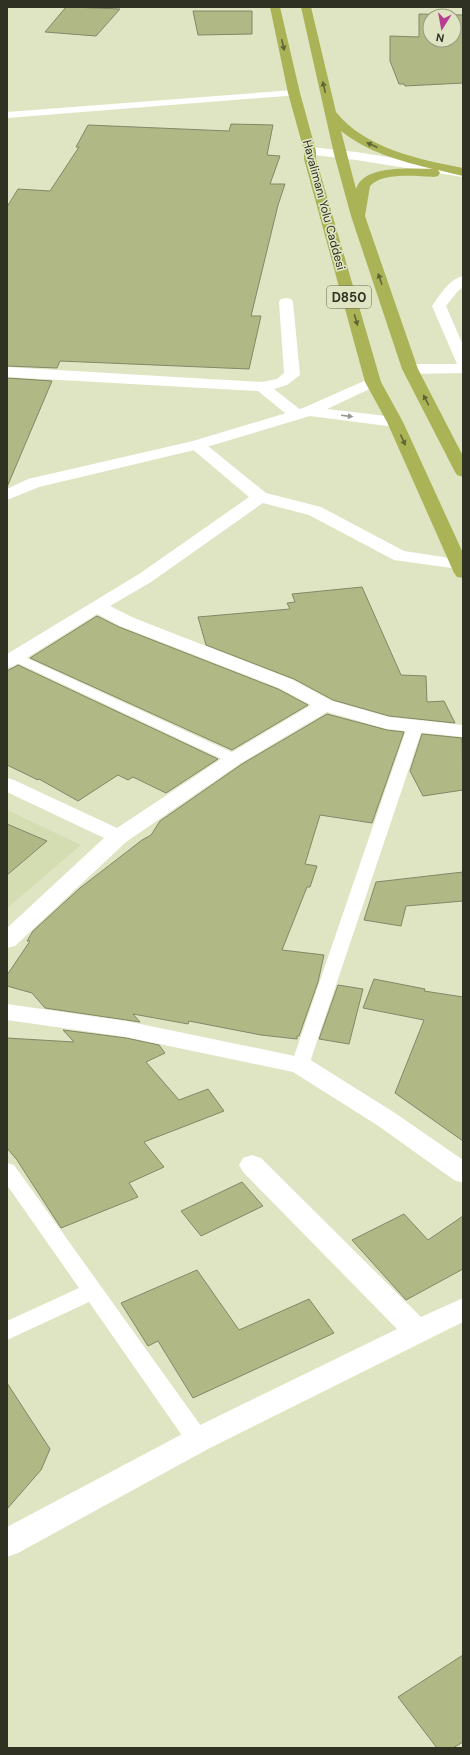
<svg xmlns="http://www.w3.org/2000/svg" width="470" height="1755" font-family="'DM Sans',sans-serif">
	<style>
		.built { fill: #d4dcb1 }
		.building { fill: #b0b886; stroke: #828767; fill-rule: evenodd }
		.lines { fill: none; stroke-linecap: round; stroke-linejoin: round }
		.service { fill: #fff; fill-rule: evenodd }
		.minor { fill: #fff; fill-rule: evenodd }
		.tertiary { fill: #fff; fill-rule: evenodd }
		.trunk { fill: #aab456; fill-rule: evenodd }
		.oneway { fill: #606537 }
		.oneway2 { fill: #979891 }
		.labels { text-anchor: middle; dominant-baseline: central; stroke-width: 3.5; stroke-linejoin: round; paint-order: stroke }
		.far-street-label { font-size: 12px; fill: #2f3123; stroke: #dfe5c2 }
		.shield { fill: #dfe5c2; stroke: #646753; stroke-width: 1 }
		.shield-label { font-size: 13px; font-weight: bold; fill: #2f3123 }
	</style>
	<rect width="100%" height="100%" fill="#dfe5c2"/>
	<!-- built -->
	<path class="built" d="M7 810 81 845 7 908Z"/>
	<!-- building -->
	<path class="building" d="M66 7H72L120 9 96 36 45 32Z
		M193 11H252V34L198 35Z
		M419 14 463 15V83L405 86 404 84H399L390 61V36L419 37ZM430 16H454V40H430Z
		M231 124 273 125 267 155 280 156 270 184H285L278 205 251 316H261L249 369 60 361 57 368 7 366V207L18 189 50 191 79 147H76L88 125 229 131Z
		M7 378 52 381 7 487Z
		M362 587 401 675 426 676 427 702 444 701 455 723 389 716 333 700 294 679 206 645 198 617 290 609 287 603 295 602 292 594Z
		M97 616 119 627 278 689 308 705 232 750 30 658Z
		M18 665 218 759 166 793 133 777 128 780 118 775 78 801 39 779 38 780 7 765V671Z
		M327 714 387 730 404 732 372 823 320 815 305 864 317 866 310 887H307L282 950 324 955 318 982 299 1036H297V1039L261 1035 189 1021 188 1024 133 1014 140 1022 45 1008 32 993 7 986V975L30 941H27L33 931 80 888 142 840 151 835 160 821 242 764Z
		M422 734 462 738 463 790 423 796 410 771Z
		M7 824 47 841 7 875Z
		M463 872V901L406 906 401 926 364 920 376 882Z
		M374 979 425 989 424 991 463 997V1141L395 1093 424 1020 363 1008Z
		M338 985 363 989 349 1044 319 1039Z
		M63 1030 126 1038 159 1045 165 1053 146 1062 179 1100 208 1089 224 1111 144 1142 164 1167 129 1183 138 1197 61 1228 17 1160 7 1148V1038L74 1042Z
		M242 1182 263 1206 201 1236 181 1211Z
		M404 1214 428 1240 463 1216V1269L406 1300 352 1240Z
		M197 1270 239 1330 309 1299 334 1333 193 1398 158 1341 148 1346 121 1303Z
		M7 1383 50 1449 41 1470 7 1509Z
		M463 1655V1742L453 1748H437L398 1697Z"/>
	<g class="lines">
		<!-- service -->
		<path class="service" d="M16 653 240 756 242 759 240 762 234 764 228 762 11 660 9 657 11 654Z
			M415 722 420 724 423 727 309 1065 307 1070 300 1072 293 1070 291 1065 407 727 410 724Z
			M7 1163 14 1165 206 1433 209 1440 206 1447 198 1450 190 1447 89 1302 7 1340V1321L79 1288 7 1185Z"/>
		<!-- minor -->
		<path class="minor" d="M294 90 300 93 298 95 7 118V112Z
			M463 276V287L457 292 446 306 463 345V373L410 374 405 372 402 369 405 366 410 364H457L432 306C440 295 449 279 463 276Z
			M286 298 291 299 293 302 300 375 287 385 274 389 302 411 304 414 302 417 296 419 290 417 258 391 7 377V367L262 382 277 379 284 373 279 302 281 299Z
			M197 440 203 442 266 493 321 507 404 551 463 560V568L459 569 394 560 309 515 263 503 151 582 110 606 134 618 293 680 332 701 389 717 463 725V737L387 729 327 712 241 763 126 842 15 946 7 948V928L104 838 7 792V778L14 780 117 828 227 755 311 705 279 688 120 626 97 614 14 666 7 668V654L139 574 249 497 191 448 189 445 191 442Z
			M7 1004 126 1021 309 1059 395 1113 463 1160V1183L454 1180 377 1125 293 1072 126 1037 7 1020Z
			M252 1155 261 1158 421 1317 463 1298V1322L208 1449 18 1553 7 1557V1527L188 1431 397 1329 243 1172 239 1165 243 1158Z"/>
		<!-- tertiary -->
		<path class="tertiary" d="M310 147 356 152 463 169V177L356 160 306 154 304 151 306 148Z
			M373 377 378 379 381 382 378 385 327 409 395 417 401 419 403 422 401 425 395 427 310 416 203 448 39 487 7 500V489L28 479 193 441 303 408Z"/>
		<!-- trunk -->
		<path class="trunk" d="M270 7H280L300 93 316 151V159L381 382 403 422 463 553V578L457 577 454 573 387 422 365 382 304 159V151L288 93Z
			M301 7H311L336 112C366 149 418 159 463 168V176L438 170 440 173 438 176 434 177C417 176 382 172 370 186L365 216 418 369 463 456V477L457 475 455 472 402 369 351 216 334 154ZM341 131C367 152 400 161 433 169 412 169 364 164 356 189Z"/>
	</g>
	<!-- one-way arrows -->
	<defs><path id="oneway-solid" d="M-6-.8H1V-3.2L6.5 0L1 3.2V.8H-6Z"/></defs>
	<g class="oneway">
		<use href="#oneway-solid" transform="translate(283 45) rotate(77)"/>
		<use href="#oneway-solid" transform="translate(324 87) rotate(-103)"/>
		<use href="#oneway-solid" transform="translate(372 145) rotate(-156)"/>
		<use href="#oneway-solid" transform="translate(380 279) rotate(-109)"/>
		<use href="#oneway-solid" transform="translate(356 320) rotate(74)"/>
		<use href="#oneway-solid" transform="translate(426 400) rotate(-117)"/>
		<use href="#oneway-solid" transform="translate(403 440) rotate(66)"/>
	</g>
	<use class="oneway2" href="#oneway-solid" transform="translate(347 416) rotate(7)"/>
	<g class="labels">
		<!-- far-street labels -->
		<g class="far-street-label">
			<text transform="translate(324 205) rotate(75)">Havalimanı Yolu Caddesi</text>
		</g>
		<!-- shield labels -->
		<rect class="shield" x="327" y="286" width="44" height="22" rx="3"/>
		<g class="shield-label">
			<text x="349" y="297">D850</text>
		</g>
	</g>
	<!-- border -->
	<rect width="470" height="1755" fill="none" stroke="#2f3123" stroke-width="16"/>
	<!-- north arrow -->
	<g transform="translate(442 28) rotate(191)"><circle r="19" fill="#dfe5c2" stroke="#999d82"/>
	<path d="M0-3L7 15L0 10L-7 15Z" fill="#b63e93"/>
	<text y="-6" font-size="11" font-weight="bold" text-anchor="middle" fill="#2f3123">N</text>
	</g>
</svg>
